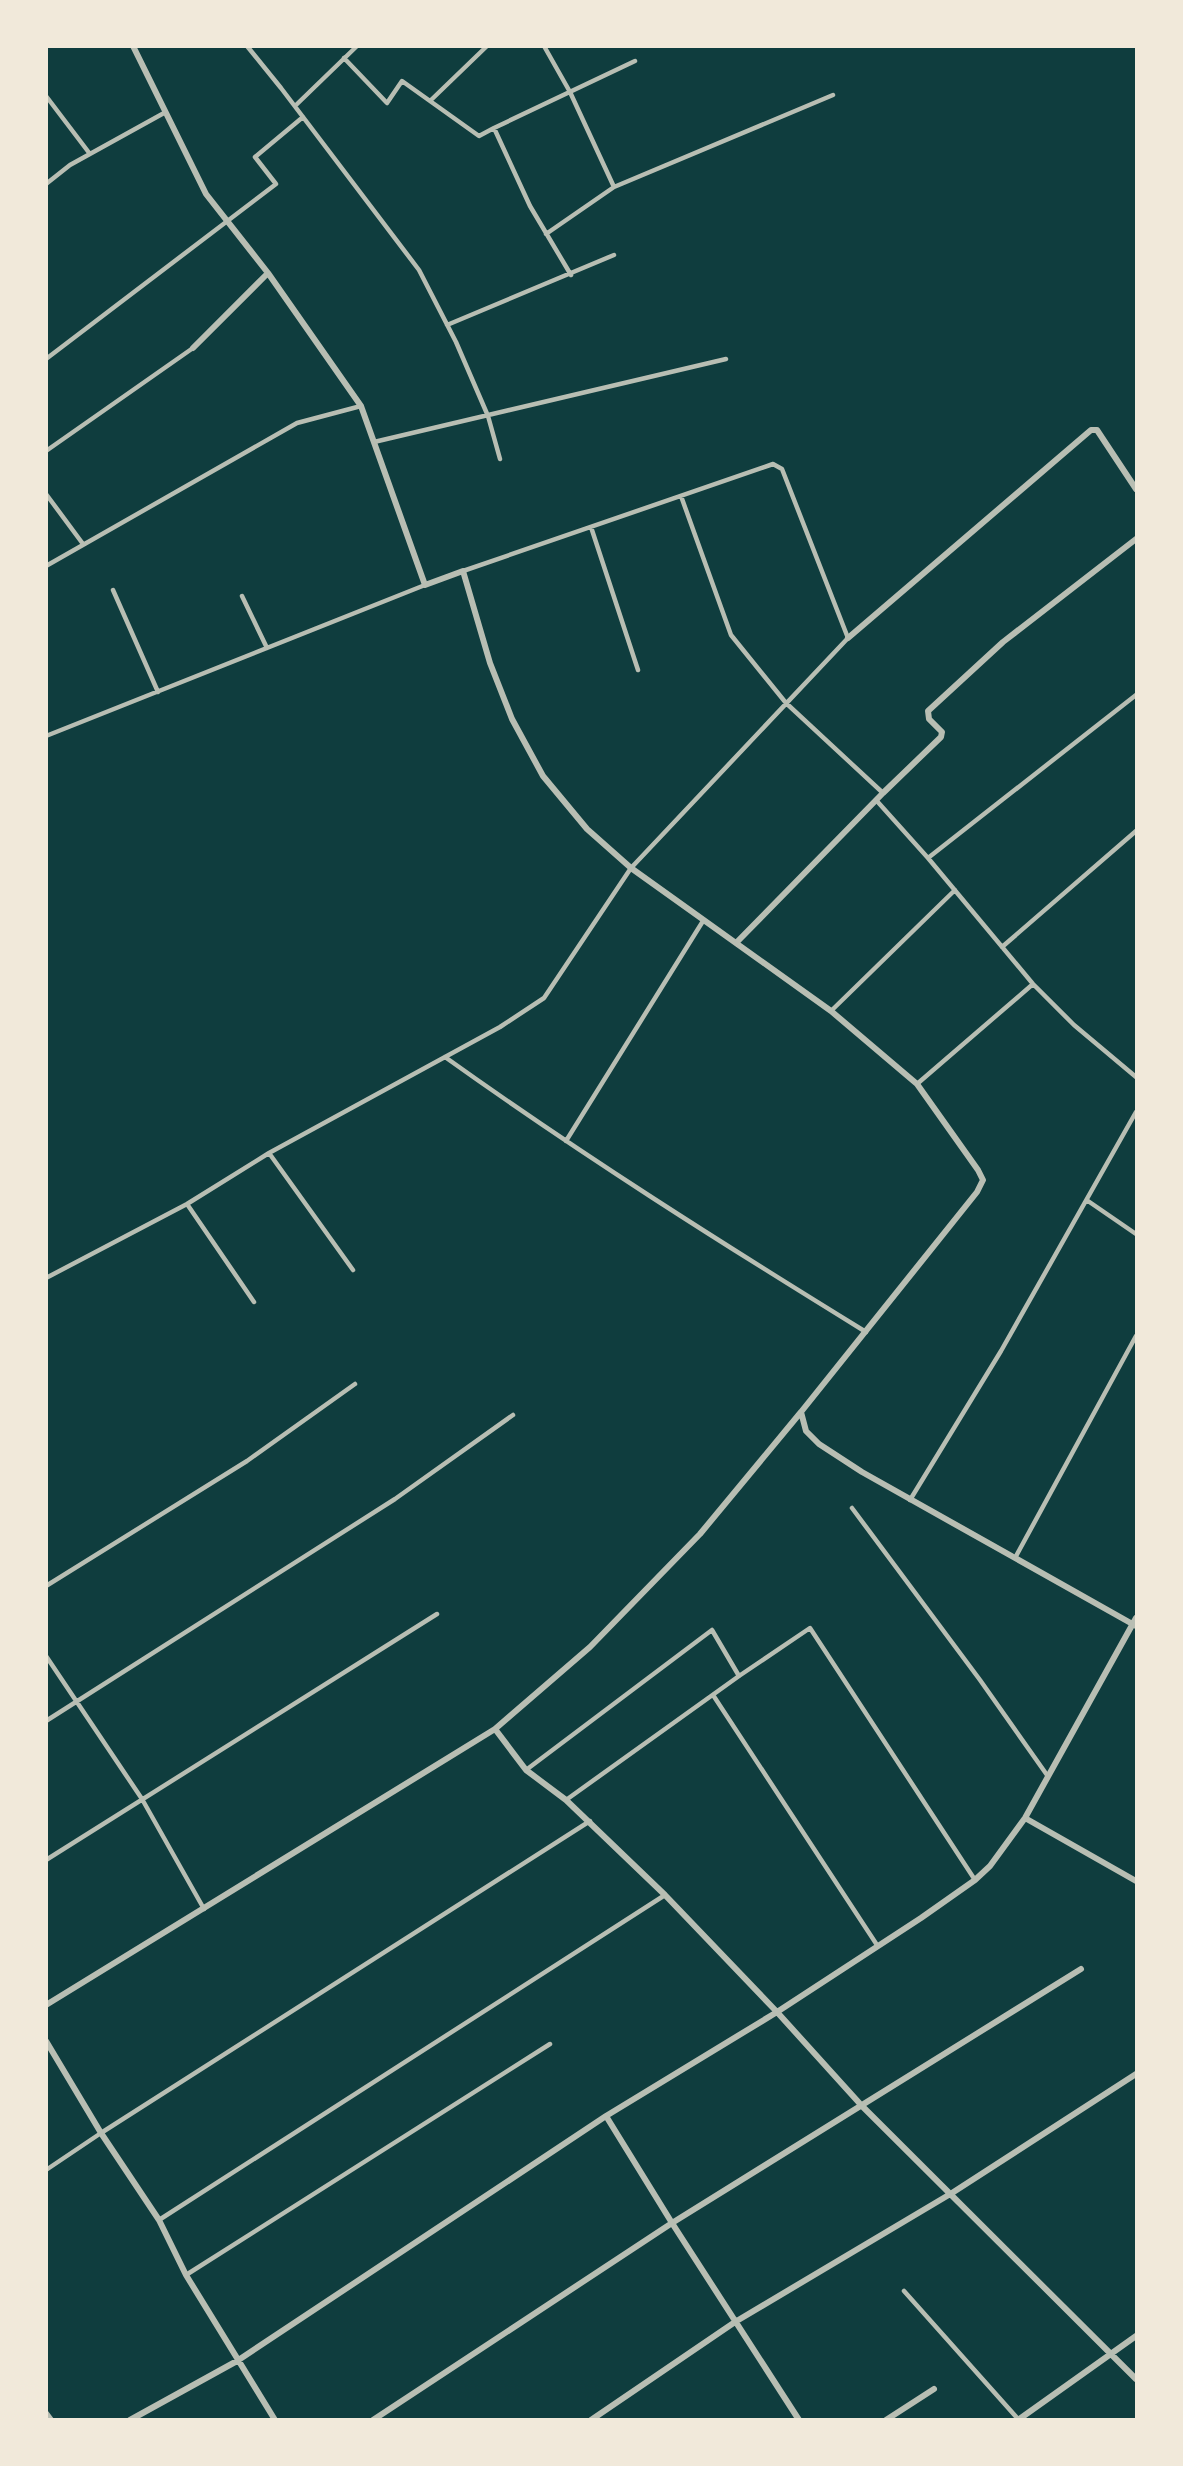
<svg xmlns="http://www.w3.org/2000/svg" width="1183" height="2466" font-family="'IBM Plex Serif',serif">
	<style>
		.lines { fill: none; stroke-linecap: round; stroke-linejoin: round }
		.service { stroke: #b8beb3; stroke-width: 4.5 }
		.minor { stroke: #b8beb3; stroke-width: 6 }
	</style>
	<rect width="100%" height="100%" fill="#0f3d3e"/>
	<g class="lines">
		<!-- service -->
		<path class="service" d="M247 46 281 88 419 270 456 342 488 416 500 459
			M544 46 570 92 614 187
			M344 58 387 103 402 81 479 136 494 128 530 206 571 275
			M46 96 90 154
			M430 101 487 46
			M295 106 357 46
			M494 128 635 61
			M46 184 70 165 164 113
			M546 234 614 187 833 95
			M447 325 614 255
			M46 359 276 184 255 157 303 117
			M374 442 726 359
			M46 451 193 348
			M46 494 83 544
			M681 496 731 635 786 703 883 793
			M591 527 638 670
			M46 566 297 423 361 406
			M113 590 158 692
			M242 596 267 648
			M46 736 425 585
			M876 800 928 858 1033 984 1074 1025 1136 1077
			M928 858 1136 695
			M1002 947 1136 831
			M831 1011 955 890
			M445 1057C582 1155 723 1244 866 1332
			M917 1084 1033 984
			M566 1141 703 921
			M269 1153 353 1270
			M1088 1201 1136 1234
			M187 1204 254 1302
			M46 1278 187 1204 269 1153 500 1027 544 998 631 868 848 638 782 469 773 464 463 571
			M910 1500 1001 1351 1136 1112
			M852 1508 980 1680 1047 1775
			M1015 1558 1136 1336
			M46 1586 247 1461 355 1384
			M46 1656 142 1799 204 1909
			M713 1695 877 1945
			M46 1721 395 1499 513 1415
			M526 1770 712 1630 739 1676
			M566 1800 739 1676 810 1628 975 1880
			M46 1860 437 1614
			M46 2170 101 2133 590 1821
			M159 2220 665 1895
			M186 2275 550 2044
			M904 2291 1018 2419
			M46 2412 52 2420"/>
		<!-- minor -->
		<path class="minor" d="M133 46 206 194 268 273 361 406 425 585 463 571 490 663 512 719 543 776 587 829 631 868 831 1011 917 1084 978 1170 983 1180 977 1192 801 1412 806 1431 819 1444 862 1472 1136 1626
			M193 348 268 273
			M848 638 1091 430H1097L1136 489
			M736 943 883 793 941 737 942 732 929 719 928 711 1003 642 1136 539
			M495 1729 526 1770 566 1800 665 1895 777 2012 862 2106 1136 2379
			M1025 1818 1136 1881
			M46 2005 495 1729 590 1647 700 1534 801 1412
			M46 2041 101 2133 159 2220 186 2275 275 2420
			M606 2116 672 2223 799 2420
			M130 2420 237 2361 606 2116 777 2012 921 1918 975 1880 990 1866 1025 1818 1136 1618
			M373 2420 672 2223 1081 1969
			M591 2420 735 2322 952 2193 1136 2074
			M886 2420 934 2389
			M1018 2420 1136 2336"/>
	</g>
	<!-- border -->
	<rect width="1183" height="2466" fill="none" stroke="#f1e9da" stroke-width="96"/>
</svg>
